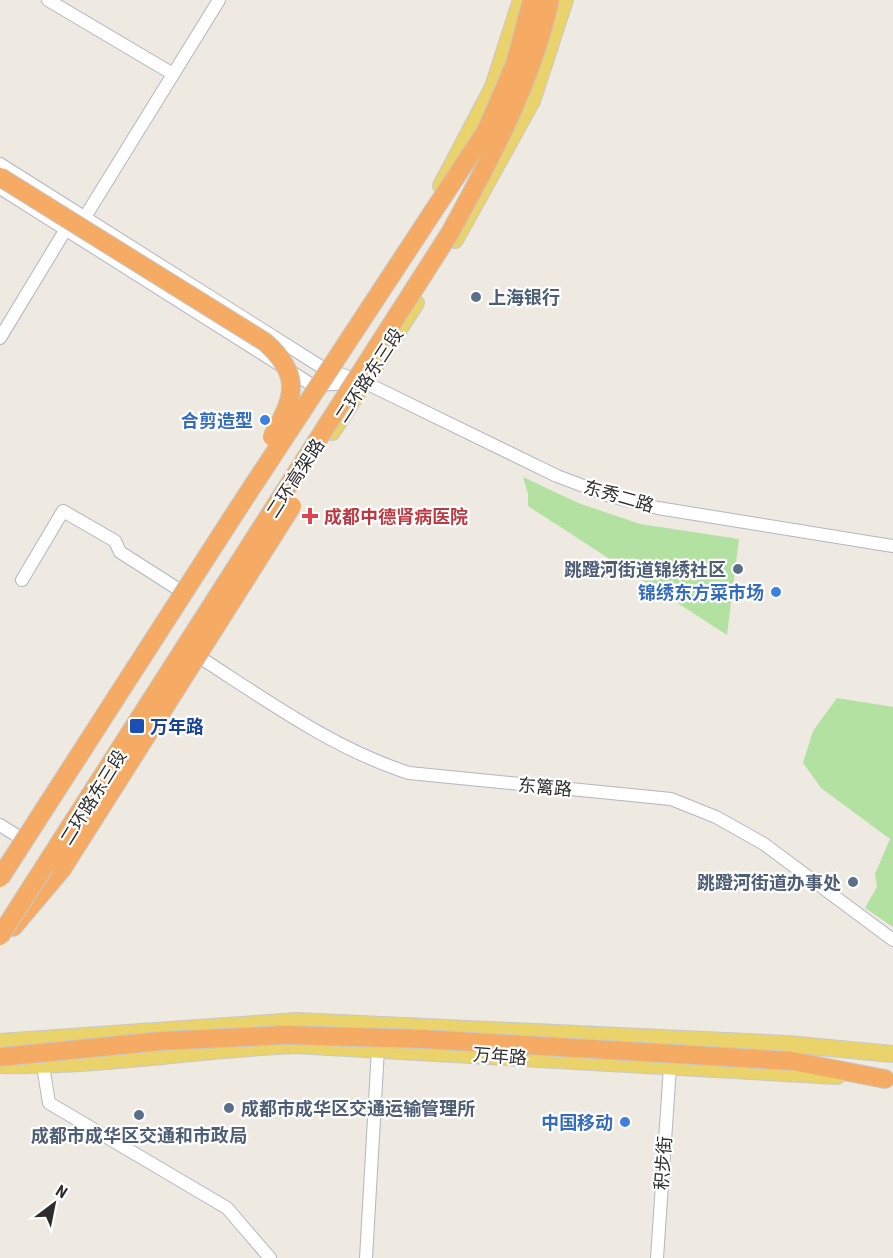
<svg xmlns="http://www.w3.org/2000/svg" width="893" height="1258" font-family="'Roboto Condensed','Noto Sans SC',sans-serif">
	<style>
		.green { fill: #b3e1a1 }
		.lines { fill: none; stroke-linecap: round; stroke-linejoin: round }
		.minor-casing { stroke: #b4b6c0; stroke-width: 14 }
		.major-casing { stroke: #c8c8c8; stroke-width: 18 }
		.highway-casing { stroke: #c8c8c8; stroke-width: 20 }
		.minor { stroke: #fff; stroke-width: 12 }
		.major { stroke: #ead36a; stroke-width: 16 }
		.highway { stroke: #f6ab64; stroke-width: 18 }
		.highway-bridge-casing { stroke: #c8c8c8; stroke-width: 20; stroke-linecap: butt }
		.highway-bridge { stroke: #f6ab64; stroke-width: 18 }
		.service-dot { fill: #5c6f8a; stroke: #fff; stroke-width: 2 }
		.shop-dot { fill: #3f7fe0; stroke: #fff; stroke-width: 2 }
		.health-dot { fill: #e0444e; stroke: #fff; stroke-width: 2 }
		.transit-dot { fill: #1a4fb4; stroke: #fff; stroke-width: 2 }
		.labels { text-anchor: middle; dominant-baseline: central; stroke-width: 4.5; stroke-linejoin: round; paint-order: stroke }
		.service-label { font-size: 18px; font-weight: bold; fill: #4e5e75; stroke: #fff; text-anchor: start }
		.street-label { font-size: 18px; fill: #2d2d2d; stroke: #fff }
		.shop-label { font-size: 18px; font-weight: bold; fill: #366cbe; stroke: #fff; text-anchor: end }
		.health-label { font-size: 18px; font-weight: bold; fill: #be3a42; stroke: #fff; text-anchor: start }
		.transit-label { font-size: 18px; font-weight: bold; fill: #164399; stroke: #fff; text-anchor: start }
	</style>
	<rect width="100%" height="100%" fill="#eee9e1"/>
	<!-- green -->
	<path class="green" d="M523 477 578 503 640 524 739 539 727 635 528 506V494Z
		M837 698 893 707V927L865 908 877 887 875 874 890 839 821 788 803 763 813 731Z"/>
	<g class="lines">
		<defs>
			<path id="minor" d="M48 0 173 74
				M0 164 323 368 366 383 557 476 610 496 658 508 893 546
				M0 188 312 385 358 383
				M85 217 219 0
				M0 338 66 229
				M22 580 63 511 115 541 120 552 181 591
				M193 653C262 697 331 748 409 773L671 799 716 817 764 844 893 940
				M0 825 22 839
				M43 1066 49 1103 227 1208 270 1258
				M366 1258 378 1049
				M657 1258 670 1067"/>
			<path id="major" d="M441 186 493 87 521 0
				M455 240 532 101 565 0
				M332 432 416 303
				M0 1042 297 1021 788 1044 893 1054
				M0 1065C98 1067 197 1049 295 1045L837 1076"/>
			<path id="highway" d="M13 927 62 869
				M792 1061 885 1079"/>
		</defs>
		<!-- minor casing -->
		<use href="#minor" class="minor-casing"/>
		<!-- major casing -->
		<use href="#major" class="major-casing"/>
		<!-- highway casing -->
		<use href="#highway" class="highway-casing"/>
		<!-- minor -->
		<use href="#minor" class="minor"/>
		<!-- major -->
		<use href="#major" class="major"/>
		<!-- highway -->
		<use href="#highway" class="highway"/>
		<defs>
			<path id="highway-bridge" d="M0 177 265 342C302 375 295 397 272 437
				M62 869 292 506
				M0 878 237 510 486 131 515 64 532 0
				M0 936 450 233C491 158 531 84 550 0
				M0 1057 161 1041 285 1035 423 1039 792 1061"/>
		</defs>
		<!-- highway-bridge casing -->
		<use href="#highway-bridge" class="highway-bridge-casing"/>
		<!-- highway-bridge -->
		<use href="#highway-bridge" class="highway-bridge"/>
	</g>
	<!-- markers -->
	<g class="service-dot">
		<circle cx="476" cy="297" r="6"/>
		<circle cx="738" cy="569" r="6"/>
		<circle cx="853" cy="882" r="6"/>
		<circle cx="229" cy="1108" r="6"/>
		<circle cx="139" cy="1115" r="6"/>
	</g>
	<g class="shop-dot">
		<circle cx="265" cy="420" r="6"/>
		<circle cx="776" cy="592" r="6"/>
		<circle cx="625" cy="1122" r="6"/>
	</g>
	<path class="health-dot" d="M307 507h6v6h6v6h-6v6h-6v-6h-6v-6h6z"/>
	<rect class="transit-dot" x="129" y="718" width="16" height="16" rx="3"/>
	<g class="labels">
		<!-- service labels -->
		<g class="service-label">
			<text x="488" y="297">上海银行</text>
			<text x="726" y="569" text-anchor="end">跳蹬河街道锦绣社区</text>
			<text x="841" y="882" text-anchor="end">跳蹬河街道办事处</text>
			<text x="241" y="1108">成都市成华区交通运输管理所</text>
			<text x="139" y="1135" text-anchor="middle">成都市成华区交通和市政局</text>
		</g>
		<!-- street labels -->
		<g class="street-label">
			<text transform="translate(369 375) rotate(-57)">二环路东三段</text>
			<text transform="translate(295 478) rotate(-57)">二环高架路</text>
			<text transform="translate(619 496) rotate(16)">东秀二路</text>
			<text transform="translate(545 787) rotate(5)">东篱路</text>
			<text transform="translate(93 797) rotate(-58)">二环路东三段</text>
			<text transform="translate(500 1056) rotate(4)">万年路</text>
			<text transform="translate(663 1163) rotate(-86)">积步街</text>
		</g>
		<!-- shop labels -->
		<g class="shop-label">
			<text x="253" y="420">合剪造型</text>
			<text x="764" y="592">锦绣东方菜市场</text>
			<text x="613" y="1122">中国移动</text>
		</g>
		<!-- health labels -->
		<g class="health-label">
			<text x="324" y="516">成都中德肾病医院</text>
		</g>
		<!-- transit labels -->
		<g class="transit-label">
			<text x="150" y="726">万年路</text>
		</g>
	</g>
	<!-- north arrow -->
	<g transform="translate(54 1204) rotate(32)" stroke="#ffffff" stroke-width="4.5" paint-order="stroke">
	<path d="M0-4.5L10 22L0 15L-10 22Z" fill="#2d2d2d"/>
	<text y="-9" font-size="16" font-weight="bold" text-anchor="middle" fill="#2d2d2d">N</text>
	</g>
</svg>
